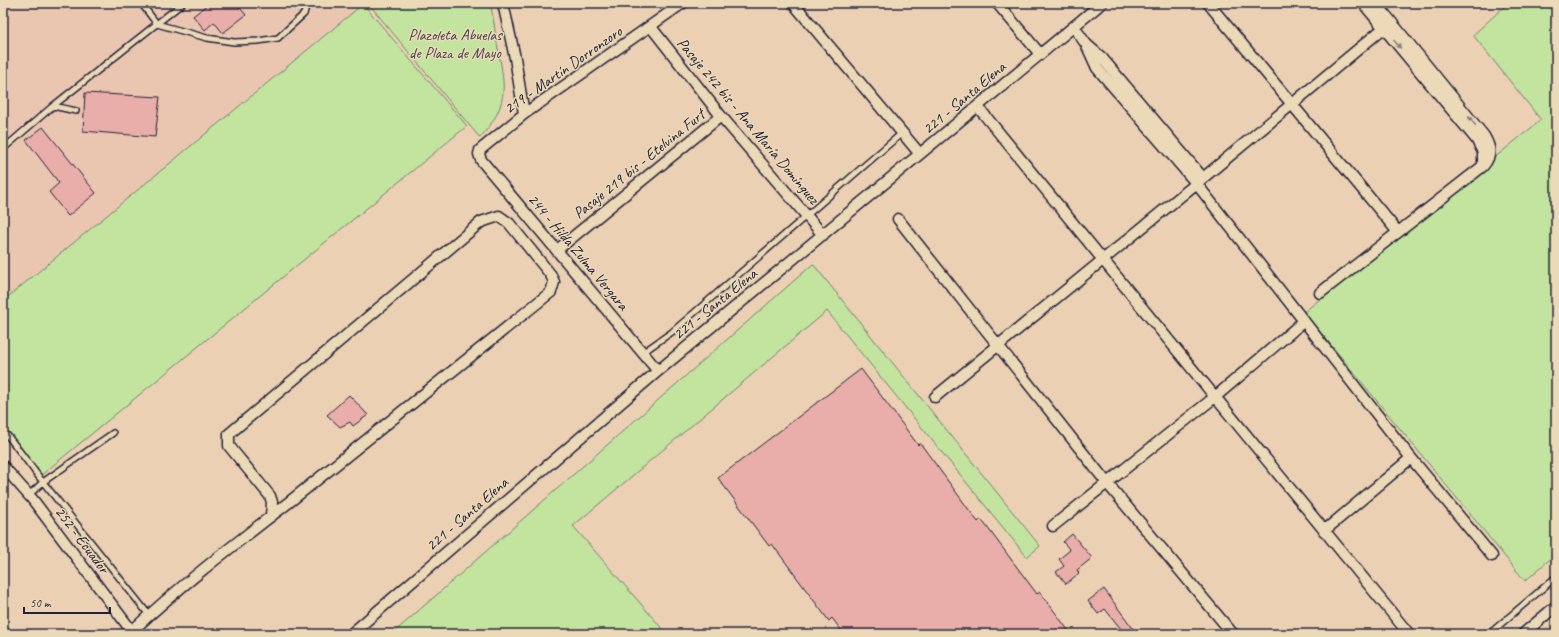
<svg xmlns="http://www.w3.org/2000/svg" width="1559" height="637" font-family="Caveat,sans-serif">
	<style>
		.built { fill: #eac6b1 }
		.green { fill: #c2e49e; stroke: #72836c }
		.building { fill: #e9aea9; stroke: #22223b }
		.lines { fill: none; stroke-linecap: round; stroke-linejoin: round }
		.service-casing { stroke: #22223b; stroke-width: 8 }
		.minor-casing { stroke: #22223b; stroke-width: 13 }
		.service { stroke: #ecd9b7; stroke-width: 5 }
		.minor { stroke: #ecd9b7; stroke-width: 10 }
		.oneway { fill: #877e79 }
		.labels { text-anchor: middle; dominant-baseline: central; stroke-width: 3; stroke-linejoin: round; paint-order: stroke }
		.park-label { font-size: 16px; fill: #42494f; stroke: #ecd9b7 }
		.street-label { font-size: 16px; fill: #22223b; stroke: #ecd9b7 }
	</style>
	<rect width="100%" height="100%" fill="#ebd0b4"/>
	<filter id="ink" filterUnits="userSpaceOnUse"><feTurbulence type="fractalNoise" baseFrequency=".025" numOctaves="2"/><feDisplacementMap in="SourceGraphic" scale="8" xChannelSelector="R" yChannelSelector="G"/><feConvolveMatrix kernelMatrix="1 2 1 2 8 2 1 2 1" color-interpolation-filters="sRGB"/></filter>
	<g filter="url(#ink)">
		<!-- built -->
		<path class="built" d="M3 3H362L363 4 3 301Z
			M1556 619V634H1538Z"/>
		<!-- green -->
		<path class="green" d="M368 3H490C494 18 495 34 498 49 506 89 508 106 480 138Z
			M1503 3H1556V554L1525 581 1304 312 1541 120 1473 35 1505 6Z
			M363 4 467 126 39 477 3 425V301Z
			M813 264 1040 546 1027 557 827 311 573 526 667 634H392Z"/>
		<!-- building -->
		<path class="building" d="M209 3H236L246 15 223 33 214 22 205 30 193 16Z
			M85 93 160 97 155 137 83 131Z
			M43 127 96 193 68 216 49 192 59 183 26 140Z
			M861 369 918 445 920 443 978 522 981 519 1037 594 1040 592 1071 634H844L832 618 829 621 772 544 769 546 718 478Z
			M349 395 368 415 353 426 350 422 340 427 327 415Z
			M1072 534 1092 558 1077 570 1079 573 1066 584 1056 572 1064 566 1059 559 1070 550 1063 542Z
			M1104 589 1137 634H1125L1105 609 1098 614 1088 601Z"/>
		<g class="lines">
			<defs>
				<path id="service" d="M141 3 157 24 207 38 234 42 258 41 278 38 304 14 307 3
					M53 106 183 3
					M3 149 53 106 76 111
					M642 353 672 332 902 133
					M3 433 8 436 39 477 149 615
					M29 495 43 482 113 433
					M1489 634 1556 577"/>
				<path id="minor" d="M503 3 515 58 524 114
					M793 3 920 154
					M997 3 1040 54
					M1208 3 1397 231
					M1363 3 1476 139 1483 152V166
					M651 27 721 116 823 235
					M1074 27 1086 44 1102 58 1203 178
					M1086 44 1097 68 1196 183 1411 458 1492 556
					M978 107 1409 634
					M898 219 1107 483 1233 634
					M557 250 721 116
					M1320 293 1483 166C1492 155 1491 148 1484 136L1376 3
					M658 371 481 160 479 154 480 150 524 114 683 3
					M935 397 1203 178 1391 22
					M3 466 33 500 134 634
					M1053 526 1215 397 1304 321
					M1324 531 1411 458
					M132 631C181 585 235 544 288 503L551 292 554 282 551 275 509 223 499 216 481 222 229 434V446L270 496 272 502 271 516
					M351 634 658 371 1102 3
					M1523 634 1556 606"/>
			</defs>
			<!-- service casing -->
			<use href="#service" class="service-casing"/>
			<!-- minor casing -->
			<use href="#minor" class="minor-casing"/>
			<!-- service -->
			<use href="#service" class="service"/>
			<!-- minor -->
			<use href="#minor" class="minor"/>
		</g>
		<!-- one-way arrows -->
		<defs><path id="oneway-solid" d="M-6-.8H1V-3.2L6.5 0L1 3.2V.8H-6Z"/></defs>
		<g class="oneway">
			<use href="#oneway-solid" transform="translate(1397 44) rotate(50)"/>
			<use href="#oneway-solid" transform="translate(1472 121) rotate(-129)"/>
		</g>
	</g>
	<g class="labels">
		<!-- park labels -->
		<g class="park-label">
			<text x="455" y="35">Plazoleta Abuelas<tspan x="455" dy="18">de Plaza de Mayo</tspan></text>
		</g>
		<!-- street labels -->
		<g class="street-label">
			<text transform="translate(563 70) rotate(-35)">219 - Martín Dorronzoro</text>
			<text transform="translate(964 98) rotate(-40)">221 - Santa Elena</text>
			<text transform="translate(748 121) rotate(50)">Pasaje 242 bis - Ana María Domínguez</text>
			<text transform="translate(639 164) rotate(-39)">Pasaje 219 bis - Etelvina Furt</text>
			<text transform="translate(578 252) rotate(50)">244 - Hilda Zulma Vergara</text>
			<text transform="translate(715 304) rotate(-39)">221 - Santa Elena</text>
			<text transform="translate(467 514) rotate(-41)">221 - Santa Elena</text>
			<text transform="translate(82 540) rotate(53)">252 - Ecuador</text>
		</g>
	</g>
	<!-- margin -->
	<rect width="1559" height="637" fill="none" stroke="#ecd9b7" stroke-width="16"/>
	<rect x="8" y="8" width="1543" height="621" fill="none" stroke="#22223b" stroke-width="1.5" filter="url(#ink)"/>
	<!-- scale -->
	<path d="M24 607v6h86v-6" fill="none" stroke="#22223b" stroke-width="2"/>
	<text x="30" y="607" font-size="12" fill="#22223b" stroke="#ecd9b7" stroke-width="3" paint-order="stroke">50 m</text>
</svg>
